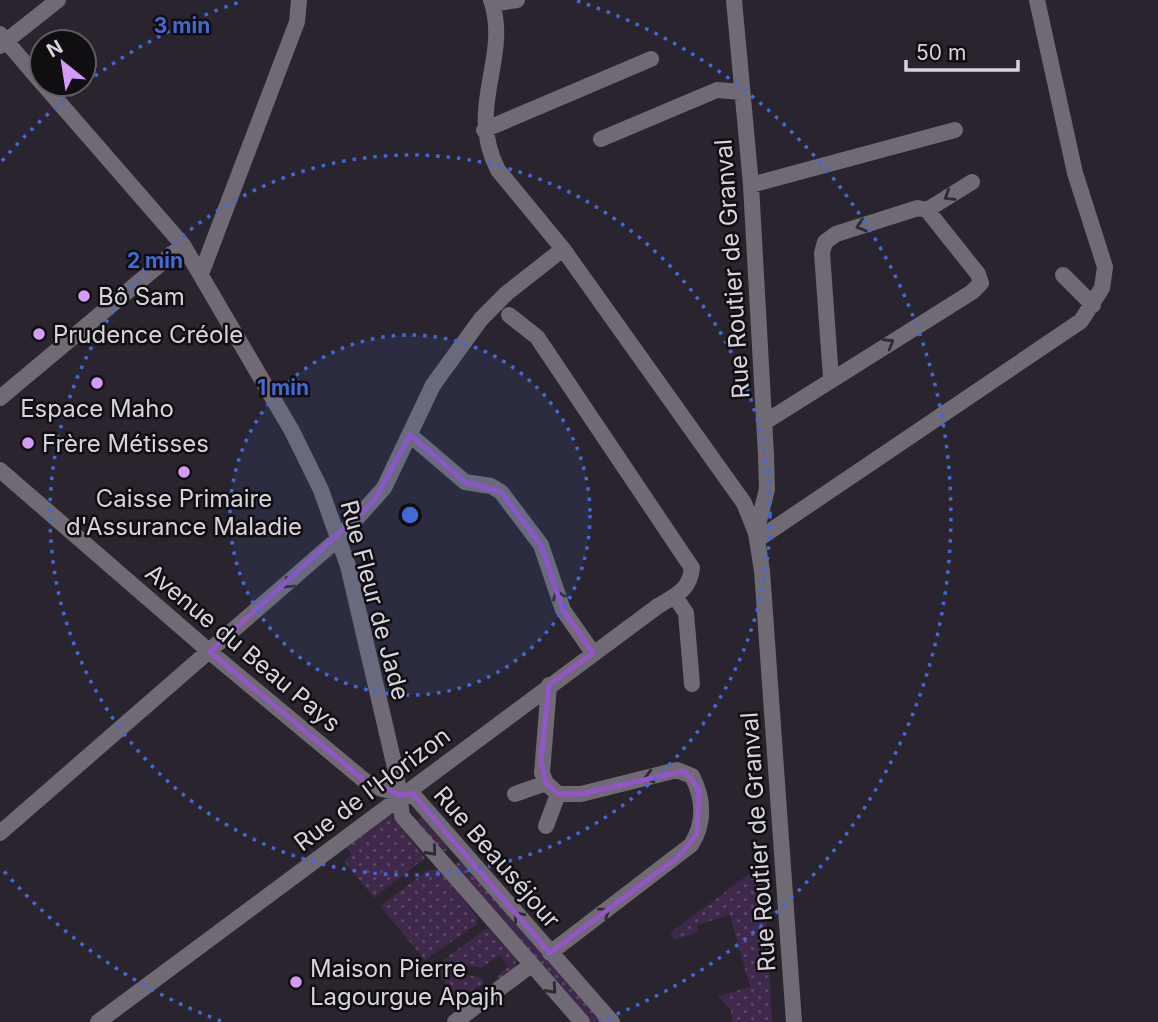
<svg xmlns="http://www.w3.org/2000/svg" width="1158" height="1022" font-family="Inter,sans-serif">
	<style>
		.grass { fill: url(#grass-dots) }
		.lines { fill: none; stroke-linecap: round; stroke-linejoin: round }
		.minor { stroke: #706a74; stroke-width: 16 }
		.oneway { stroke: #2e2a2f }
		.marked { fill: none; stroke: #9256c6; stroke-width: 5; stroke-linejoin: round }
		.ring { fill: none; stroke: #4269d8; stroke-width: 3.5; stroke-dasharray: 3.5 7 }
		.poi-dot { fill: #d69bfa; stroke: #110e12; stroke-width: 2.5 }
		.labels { text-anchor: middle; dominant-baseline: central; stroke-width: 5; stroke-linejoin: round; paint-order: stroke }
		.street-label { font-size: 24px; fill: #d7d4da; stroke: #110e12 }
		.poi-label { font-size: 24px; fill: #d7d4da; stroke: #110e12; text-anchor: start }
		.centre { fill: #4269d8; stroke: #110e12; stroke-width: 3.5 }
		.ring-label { font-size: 21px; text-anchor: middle; font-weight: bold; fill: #4269d8; stroke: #110e12; stroke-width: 5; stroke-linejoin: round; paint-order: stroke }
	</style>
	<defs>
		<pattern id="grass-dots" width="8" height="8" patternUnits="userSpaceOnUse" patternTransform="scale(1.75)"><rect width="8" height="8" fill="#3e294a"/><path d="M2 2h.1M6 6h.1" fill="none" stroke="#594764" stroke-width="1.8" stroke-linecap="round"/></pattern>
	</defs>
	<rect width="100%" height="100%" fill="#29242d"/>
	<!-- grass -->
	<path class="grass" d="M391 815 425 858 374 898 344 861 352 855 346 847Z
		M422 816 447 845V851H440L415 823Z
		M460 860 604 1022H589L454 865Z
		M764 863 772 1022H732L731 1010 718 996 750 987 730 915 697 925 698 932 675 940 670 933Z
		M428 870H439L478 918 477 924 425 960 380 906Z
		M487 928 516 959 515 969 496 983 497 976 508 966 499 955 481 968 442 961Z
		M435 968 481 978 484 983 457 1000Z"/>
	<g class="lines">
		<!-- minor -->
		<path class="minor" d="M491 0C511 58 465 107 498 170L563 249 744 503 756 533 762 571 794 1022
			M734 0 751 185 766 455 767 489 756 533
			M492 4 517 0
			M0 34 42 83
			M0 46 58 0
			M43 84 183 245 292 431 321 490 348 566 396 772 402 816 582 1022
			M484 130 651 59
			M601 139 717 90 741 92
			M751 185 955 130
			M201 274 297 22 299 0
			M1063 275 1093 305
			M831 378 822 253 825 242 836 234 918 208 927 210 972 182
			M0 398 183 245
			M765 422 972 292 981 283 978 274 927 210
			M410 435 465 482 491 486 501 492 541 545 563 610 593 653
			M0 470 210 652 365 781 382 789 415 797 612 1022
			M757 540 1081 321 1102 288 1105 267 1075 173 1037 0
			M676 598 686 613 692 684
			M549 685 542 773 546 783 558 794H581L677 770 692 776C704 799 705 823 691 845L550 953
			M515 794 546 783
			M546 826 558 794
			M0 833 339 538 384 488 433 385 481 319 507 293 563 249
			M98 1022 658 606C675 596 690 590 692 568L537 337 509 315
			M455 1022 531 965"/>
	</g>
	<!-- one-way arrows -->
	<defs><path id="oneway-chevron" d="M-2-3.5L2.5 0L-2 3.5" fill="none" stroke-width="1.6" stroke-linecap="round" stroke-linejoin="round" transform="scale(1.75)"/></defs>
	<g class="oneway">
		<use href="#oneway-chevron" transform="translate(949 196) rotate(148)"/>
		<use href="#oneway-chevron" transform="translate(861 226) rotate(163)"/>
		<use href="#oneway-chevron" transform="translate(889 343) rotate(-31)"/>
		<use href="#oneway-chevron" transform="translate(288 584) rotate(138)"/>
		<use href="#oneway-chevron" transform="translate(558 595) rotate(-109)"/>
		<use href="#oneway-chevron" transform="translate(649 777) rotate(166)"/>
		<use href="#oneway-chevron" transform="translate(432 851) rotate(48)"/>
		<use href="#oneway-chevron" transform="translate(605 912) rotate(-37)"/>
		<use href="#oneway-chevron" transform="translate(518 916) rotate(-131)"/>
		<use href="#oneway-chevron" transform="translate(552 989) rotate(48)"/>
	</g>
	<!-- marked area -->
	<path class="marked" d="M410 435 465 482 501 492 541 545 563 610 593 653 549 685 541 761 546 783 558 794H581L684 771 699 789 697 834 678 857 550 953 412 793 401 795 365 781 210 652 374 501Z"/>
	<!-- distance rings -->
	<circle cx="410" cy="515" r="180" fill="#4269d8" fill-opacity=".12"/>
	<g class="ring">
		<circle cx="410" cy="515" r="180"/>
		<circle cx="410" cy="515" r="360"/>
		<path d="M221 1021A540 540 0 0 1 2 869M2 161A540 540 0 0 1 243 1M577 1A540 540 0 0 1 599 1021"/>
	</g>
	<!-- markers -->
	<g class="poi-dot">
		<circle cx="84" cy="296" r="7"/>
		<circle cx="39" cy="334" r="7"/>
		<circle cx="97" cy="383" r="7"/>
		<circle cx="28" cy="443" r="7"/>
		<circle cx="184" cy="472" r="7"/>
		<circle cx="296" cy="982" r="7"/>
	</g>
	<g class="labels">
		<!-- street labels -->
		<g class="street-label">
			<text transform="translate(732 269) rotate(-94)">Rue Routier de Granval</text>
			<text transform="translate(375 600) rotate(75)">Rue Fleur de Jade</text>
			<text transform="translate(243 648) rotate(40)">Avenue du Beau Pays</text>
			<text transform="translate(372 789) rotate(-37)">Rue de l'Horizon</text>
			<text transform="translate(758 842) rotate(-94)">Rue Routier de Granval</text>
			<text transform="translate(497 857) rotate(49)">Rue Beauséjour</text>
		</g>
		<!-- poi labels -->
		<g class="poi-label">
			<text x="98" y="296">Bô Sam</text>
			<text x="53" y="334">Prudence Créole</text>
			<text x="97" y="408" text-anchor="middle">Espace Maho</text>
			<text x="42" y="443">Frère Métisses</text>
			<text x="184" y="498" text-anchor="middle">Caisse Primaire<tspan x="184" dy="28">d'Assurance Maladie</tspan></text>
			<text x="310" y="968">Maison Pierre<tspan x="310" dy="28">Lagourgue Apajh</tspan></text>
		</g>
	</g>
	<circle cx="410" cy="515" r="10" class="centre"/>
	<g class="ring-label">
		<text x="182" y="33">3 min</text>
		<text x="155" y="268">2 min</text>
		<text x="283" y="395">1 min</text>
	</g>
	<!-- north arrow -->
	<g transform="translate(63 63) rotate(330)"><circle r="33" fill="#110e12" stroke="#605d62" stroke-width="2"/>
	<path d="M0-5L12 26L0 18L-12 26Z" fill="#d69bfa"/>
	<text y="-10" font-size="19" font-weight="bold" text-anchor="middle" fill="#d7d4da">N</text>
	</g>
	<!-- scale -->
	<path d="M906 60v10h112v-10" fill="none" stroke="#d7d4da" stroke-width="3.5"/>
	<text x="916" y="60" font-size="21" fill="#d7d4da" stroke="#110e12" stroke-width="5" paint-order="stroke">50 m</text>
</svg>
